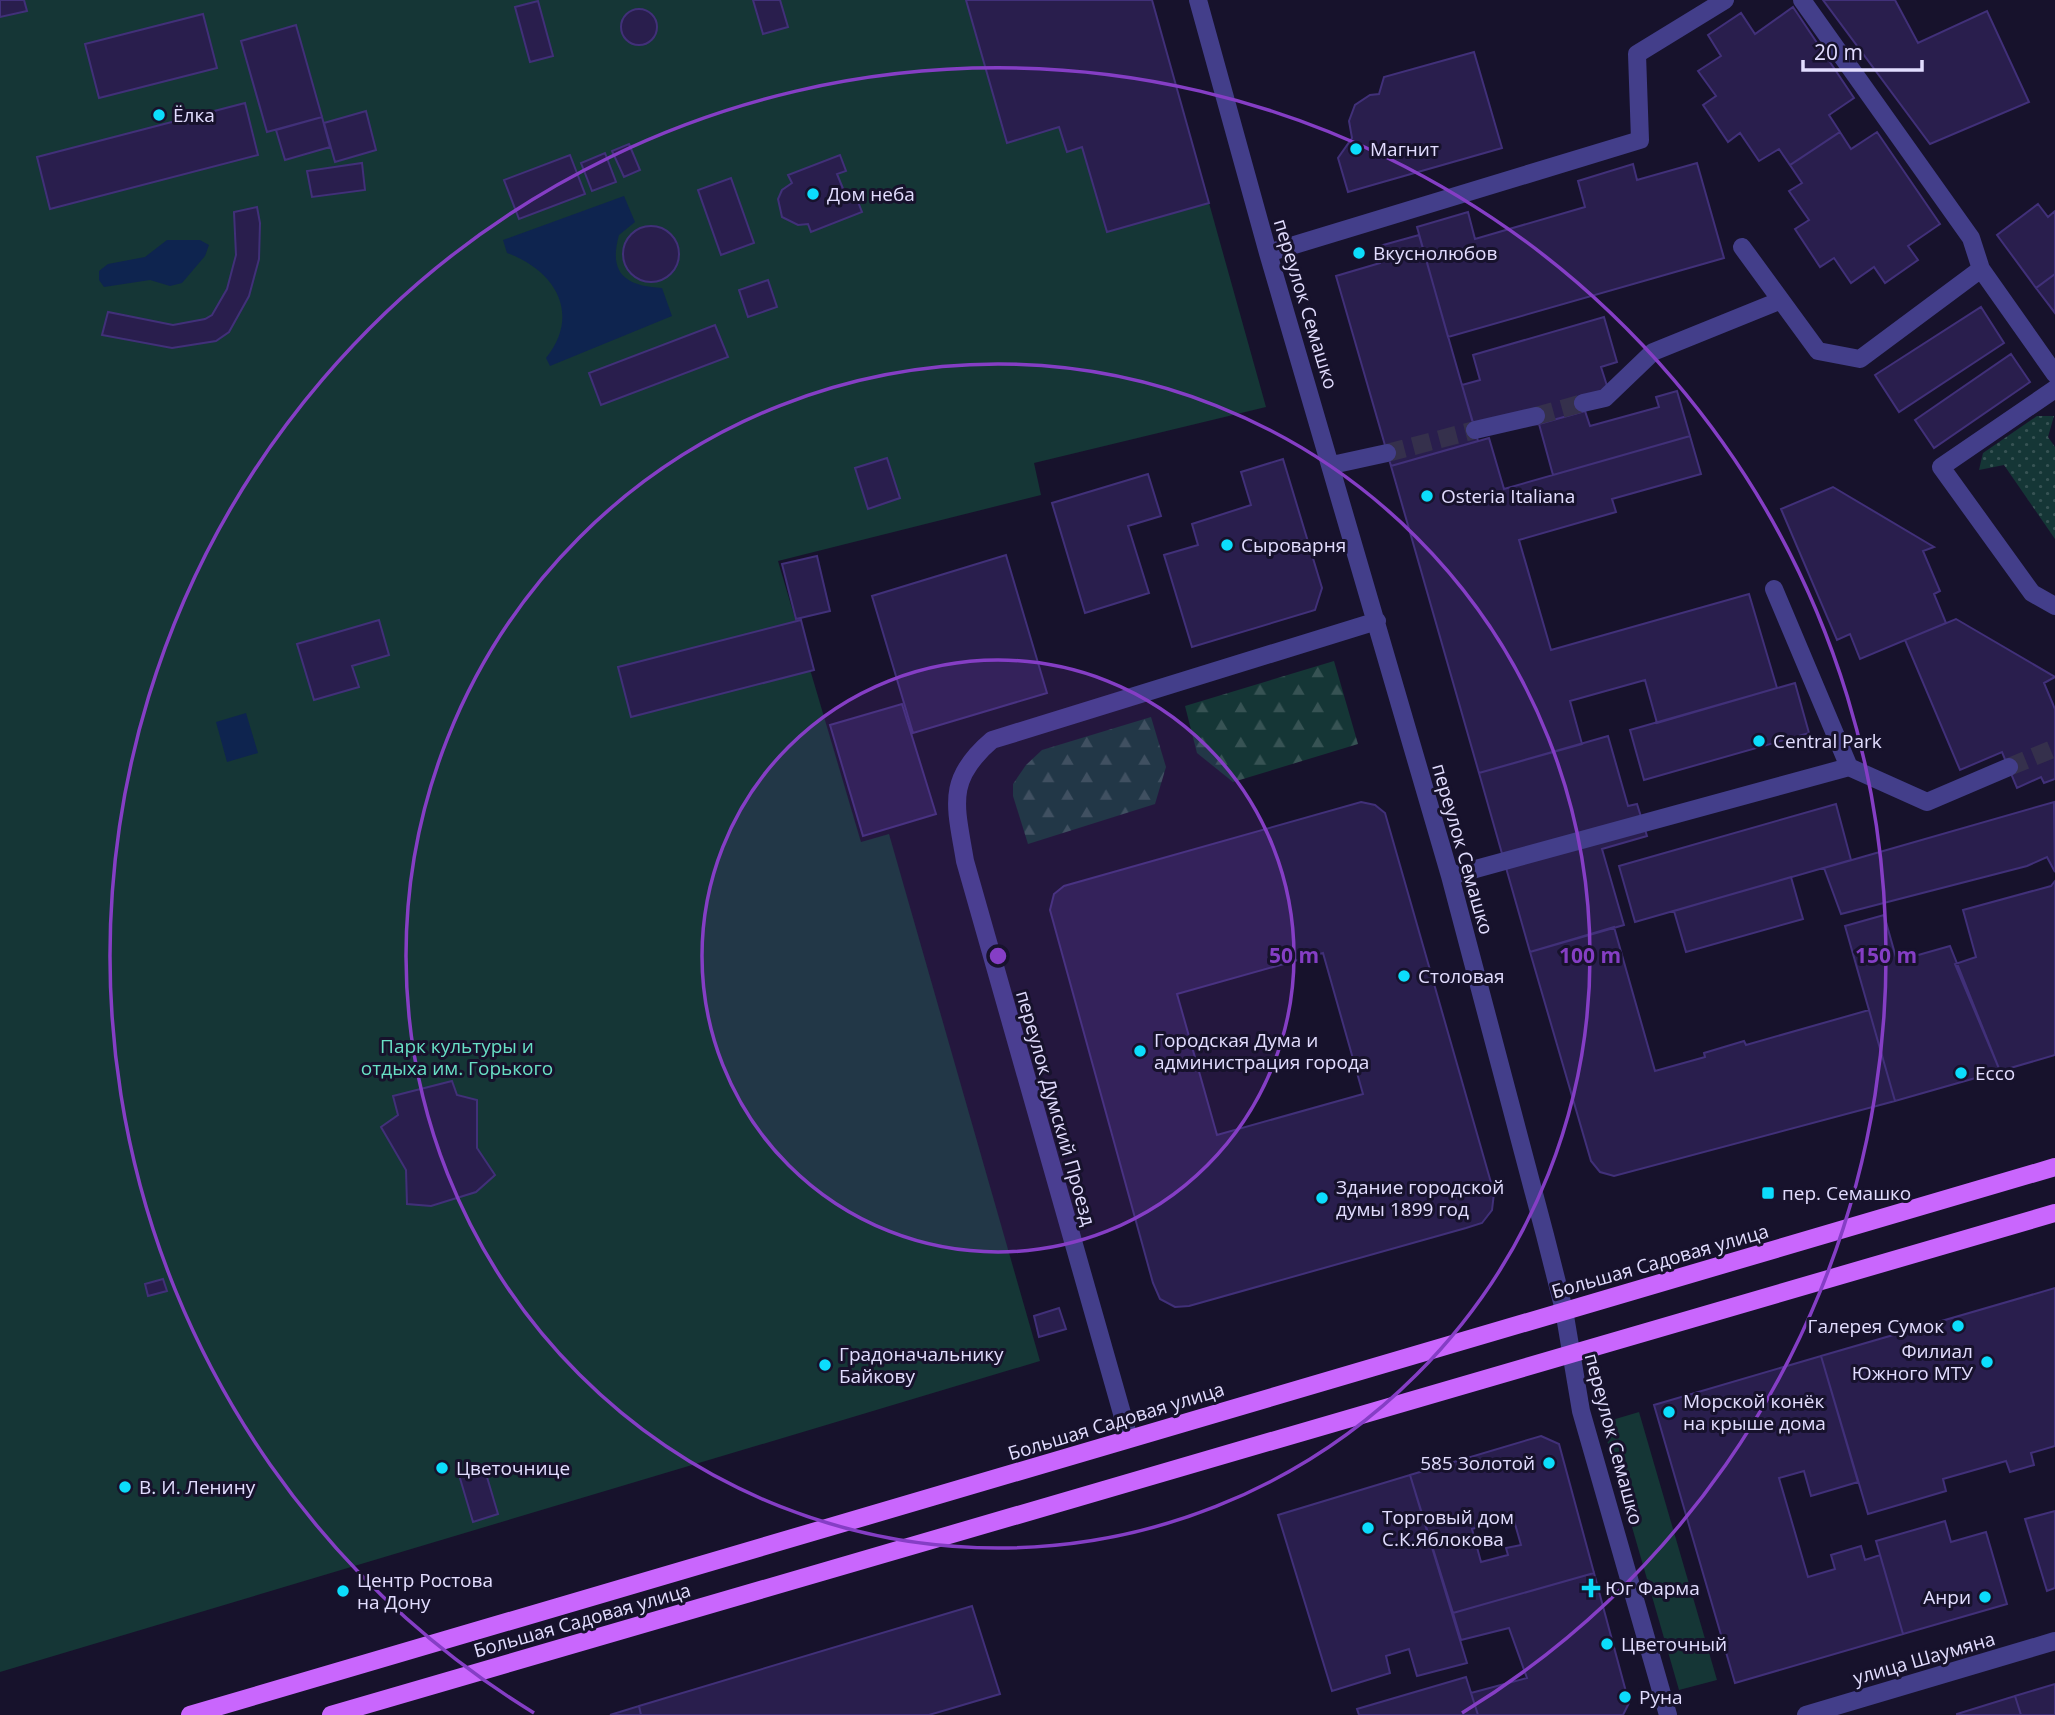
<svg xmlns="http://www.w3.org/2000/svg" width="2055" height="1715" font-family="'Open Sans',sans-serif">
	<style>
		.grass { fill: url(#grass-dots) }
		.forest { fill: url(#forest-firs) }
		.green { fill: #153636 }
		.water { fill: #0e244f }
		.building { fill: #291e4d; stroke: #413079; stroke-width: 2; fill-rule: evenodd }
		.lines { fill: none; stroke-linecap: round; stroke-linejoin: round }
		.minor-tunnel { stroke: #35304c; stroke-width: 18; stroke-dasharray: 18 9; stroke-linecap: butt }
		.minor { stroke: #433e8a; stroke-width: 18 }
		.major { stroke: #c966fd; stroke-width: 18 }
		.ring { fill: none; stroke: #853ec5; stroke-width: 3.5 }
		.poi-dot { fill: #0cddfc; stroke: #17122c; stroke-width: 2.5 }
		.labels { text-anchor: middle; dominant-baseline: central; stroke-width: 6; stroke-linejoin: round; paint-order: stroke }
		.poi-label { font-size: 19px; fill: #e2ddff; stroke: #17122c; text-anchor: start }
		.street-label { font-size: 19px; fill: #e2ddff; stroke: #17122c }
		.park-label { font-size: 19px; fill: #68e0c5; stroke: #17122c }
		.centre { fill: #853ec5; stroke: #17122c; stroke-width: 3.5 }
		.ring-label { font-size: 21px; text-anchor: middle; font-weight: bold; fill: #853ec5; stroke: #17122c; stroke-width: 6; stroke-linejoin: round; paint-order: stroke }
	</style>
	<defs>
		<pattern id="grass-dots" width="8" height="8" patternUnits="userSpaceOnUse" patternTransform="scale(1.75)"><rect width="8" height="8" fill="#153636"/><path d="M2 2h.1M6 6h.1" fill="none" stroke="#375354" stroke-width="1.8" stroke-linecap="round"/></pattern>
		<pattern id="forest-firs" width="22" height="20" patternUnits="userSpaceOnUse" patternTransform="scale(1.75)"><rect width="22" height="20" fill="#153636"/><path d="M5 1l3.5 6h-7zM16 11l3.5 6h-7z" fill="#375354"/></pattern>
	</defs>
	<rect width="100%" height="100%" fill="#17122c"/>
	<!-- grass -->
	<path class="grass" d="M2037 416H2054L2048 437 2055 447V539L2004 465 1979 470 1983 453Z"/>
	<!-- forest -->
	<path class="forest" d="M1334 661 1358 744 1233 782 1197 753 1185 706Z
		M1151 717 1166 767 1155 804 1028 844 1013 796V784L1026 765 1042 750Z"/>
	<!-- green -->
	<path class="green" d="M0 0H966L1007 143 1059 127 1067 152 1082 147 1107 232 1209 203 1266 407 1034 463 1041 495 778 561 861 842 889 834 1040 1361 0 1672Z
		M1639 1412 1717 1680 1679 1690 1602 1423Z"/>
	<!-- water -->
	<path class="water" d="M624 196 635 222 619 235C608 274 626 286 662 288L672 316 550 366 546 358C582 313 554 270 507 253L503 240Z
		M167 240H200L209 245 205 256 182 283 170 286 150 280 104 287 99 280V271L108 264 145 257Z
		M246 713 258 753 227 762 216 722Z"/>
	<!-- building -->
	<path class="building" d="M0 0H24L27 11 0 17Z
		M753 0H780L788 27 763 34Z
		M966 0H1152L1209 203 1107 232 1082 147 1067 152 1059 127 1007 143Z
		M1823 0H1895L1918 43 1987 11 2029 102 1930 144Z
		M538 1 553 56 530 62 515 7Z
		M1793 7 1854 98 1829 115 1840 132 1790 165 1779 149 1759 161 1740 133 1728 142 1703 105 1716 96 1698 71 1721 56 1708 35 1741 13 1755 34Z
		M621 27a18 18 0 1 1 36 0a18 18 0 1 1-36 0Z
		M203 14 217 68 99 98 85 44Z
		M296 25 322 117 267 132 241 41Z
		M1474 52 1502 148 1348 192 1338 158 1352 138 1349 121 1355 105 1370 95 1379 94 1384 77Z
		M245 103 258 155 50 209 37 157Z
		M366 111 376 150 335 162 324 123Z
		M322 117 330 147 285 160 276 130Z
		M1840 132 1851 149 1877 132 1940 224 1908 246 1918 260 1885 283 1874 267 1851 283 1834 258 1820 267 1795 229 1809 220 1789 191 1802 183 1790 165Z
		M629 144 640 170 624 177 612 151Z
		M605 153 616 182 592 191 581 163Z
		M570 155 585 194 519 219 504 180Z
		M840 155 846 171 837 174 846 196 854 192 862 212 811 232 808 224 798 225 782 217 778 199 782 190 792 183 788 175Z
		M362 163 365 190 312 197 307 171Z
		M1697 163 1724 258 1448 337 1417 227 1468 212 1475 239 1585 207 1578 181 1633 164 1637 180Z
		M731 178 754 243 721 255 698 190Z
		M2038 204 2048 217 2055 211V274L2036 288 1997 235Z
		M257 207 260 223 259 259 249 296 229 332 216 341 172 348 102 335 108 312 173 325 205 319 212 315 227 289 236 255 234 212Z
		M623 254a28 28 0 1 1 56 0a28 28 0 1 1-56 0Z
		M1419 235 1478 441 1391 466 1336 276 1380 263 1376 247Z
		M2055 274V313L2036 288Z
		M768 280 777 307 748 317 739 290Z
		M1981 307 2004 343 1899 412 1875 375Z
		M1604 317 1617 362 1601 367 1608 389 1585 411 1539 424 1474 426 1462 385 1480 380 1473 355Z
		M715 325 728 357 601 405 589 373Z
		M2011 354 2030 382 1934 448 1915 420Z
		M1677 391 1690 436 1553 475 1539 424 1585 411 1590 426 1659 407 1656 397Z
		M1690 436 1701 474 1612 499 1616 512 1519 540 1551 650 1749 594 1777 688 1657 723 1645 680 1570 701 1582 744 1479 773 1391 466 1489 438 1504 489Z
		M887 458 900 498 868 509 855 468Z
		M1283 459 1322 588 1315 610 1192 647 1164 555 1198 545 1192 524 1251 505 1241 472Z
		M1148 474 1161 516 1128 526 1149 593 1085 613 1052 503Z
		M1833 487 1934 547 1923 551 1940 591 1934 594 1946 623 1860 659 1850 634 1837 640 1781 509Z
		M1006 555 1047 693 913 733 872 596Z
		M817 556 830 611 796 619 782 564Z
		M1956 619 2055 677 2044 683 2055 709V779L2044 783 2041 777 2017 788 2002 752 1960 770 1905 640Z
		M379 620 389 655 352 666 359 687 314 700 297 644Z
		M801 620 814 670 631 717 618 667Z
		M1795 683 1809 733 1644 780 1630 730Z
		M902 704 936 814 863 836 830 725Z
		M1608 736 1628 806 1637 804 1647 836 1602 849 1624 925 1530 952 1479 773Z
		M1361 802 1375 805 1385 813 1494 1193 1492 1210 1482 1223 1466 1228 1189 1306 1175 1307 1160 1299 1153 1283 1050 910 1054 894 1064 886ZM1323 953 1363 1094 1217 1135 1177 994Z
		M2054 802 2055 872 2047 857 2027 866 1841 914 1824 868Z
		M1836 804 1851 860 1635 922 1619 866Z
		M1791 877 1803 919 1686 952 1674 911Z
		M2055 881V1055L2000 1071 1955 964 1976 957 1963 910 2051 886Z
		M1884 915 1897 961 1950 946 2000 1071 1895 1101 1845 926Z
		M1614 927 1655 1071 1705 1057 1704 1053 1744 1041 1746 1045 1869 1010 1895 1101 1614 1176 1600 1172 1591 1161 1530 952Z
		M452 1081 457 1095 477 1100V1148L495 1175 476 1192 431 1206 407 1204 406 1170 381 1127 398 1115 393 1096Z
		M163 1279 167 1291 148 1296 145 1284Z
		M2055 1288V1446L2031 1453 2034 1465 2010 1472 2006 1461 1943 1479 1946 1491 1868 1514 1821 1356Z
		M1059 1308 1066 1329 1039 1337 1034 1316Z
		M1821 1356 1858 1482 1811 1496 1804 1471 1779 1478 1808 1577 1835 1569 1831 1555 1861 1546 1865 1560 1880 1555 1903 1634 1735 1683 1654 1405Z
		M1541 1436 1559 1444 1594 1573 1453 1613 1410 1475ZM1513 1517 1521 1545 1506 1548 1508 1555 1481 1562 1472 1529Z
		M484 1467 498 1514 473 1522 459 1475Z
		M1410 1475 1467 1663 1417 1676 1409 1649 1386 1656 1390 1673 1332 1691 1278 1515Z
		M2055 1511V1588L2047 1591 2025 1519Z
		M1945 1521 1951 1542 1986 1532 2007 1604 1903 1634 1876 1541Z
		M1594 1573 1629 1703 1623 1715H1478L1471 1693 1527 1678 1509 1628 1461 1640 1453 1613Z
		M972 1606 1000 1694 929 1715H641L639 1706Z
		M1466 1677 1478 1715H1359L1357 1709Z
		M2055 1684V1715H2021L2015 1696Z
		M2015 1696 2021 1715H1957V1714Z
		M639 1706 641 1715H610Z"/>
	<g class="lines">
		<!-- minor-tunnel -->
		<path class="minor-tunnel" d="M1536 416 1583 403
			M1387 453 1475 430
			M2009 767 2055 748"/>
		<!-- minor -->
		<path class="minor" d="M1198 0 1268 253 1450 876 1545 1235 1564 1310 1581 1411 1668 1715
			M1742 247 1818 351 1860 359 1981 269 1971 238 1802 0
			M1268 253 1640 140 1637 54 1725 0
			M1981 269 2055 374
			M2055 389 1941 467 2032 593 2055 606
			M1583 403 1605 398 1653 352 1779 301
			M1475 430 1536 416
			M1332 465 1387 453
			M1774 589 1849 767
			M1450 876 1849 767 1927 802 2009 767
			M1129 1438 965 861C956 806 945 780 992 740L1377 621
			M1806 1715 2055 1641"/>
		<!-- major -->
		<path class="major" d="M190 1715 2055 1167
			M331 1715 2055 1213"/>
	</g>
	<!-- distance rings -->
	<circle cx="998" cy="956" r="296" fill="#853ec5" fill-opacity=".12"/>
	<g class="ring">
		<circle cx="998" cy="956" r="296"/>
		<circle cx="998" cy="956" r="592"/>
		<path d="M534 1713A888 888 0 1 1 1462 1713"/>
	</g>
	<!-- markers -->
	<g class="poi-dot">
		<circle cx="159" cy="115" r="7"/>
		<circle cx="1356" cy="149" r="7"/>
		<circle cx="813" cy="194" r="7"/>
		<circle cx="1359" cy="253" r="7"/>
		<circle cx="1427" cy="496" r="7"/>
		<circle cx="1227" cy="545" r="7"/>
		<circle cx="1759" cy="741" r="7"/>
		<circle cx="1404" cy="976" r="7"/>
		<circle cx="1140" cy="1051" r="7"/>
		<circle cx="1961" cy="1073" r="7"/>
		<rect x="1761" y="1186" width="14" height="14" rx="3.5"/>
		<circle cx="1322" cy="1198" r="7"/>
		<circle cx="1958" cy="1326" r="7"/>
		<circle cx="1987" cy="1362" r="7"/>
		<circle cx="825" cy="1365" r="7"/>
		<circle cx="1669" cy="1412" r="7"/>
		<circle cx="1549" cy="1463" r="7"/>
		<circle cx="442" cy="1468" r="7"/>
		<circle cx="125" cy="1487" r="7"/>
		<circle cx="1368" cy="1528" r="7"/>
		<path d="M1587.5 1577.5h7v7h7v7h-7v7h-7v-7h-7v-7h7z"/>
		<circle cx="343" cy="1591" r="7"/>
		<circle cx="1985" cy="1597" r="7"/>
		<circle cx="1607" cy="1644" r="7"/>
		<circle cx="1625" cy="1697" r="7"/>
	</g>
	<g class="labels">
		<!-- poi labels -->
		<g class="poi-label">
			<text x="173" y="115">Ёлка</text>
			<text x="1370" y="149">Магнит</text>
			<text x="827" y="194">Дом неба</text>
			<text x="1373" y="253">Вкуснолюбов</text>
			<text x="1441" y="496">Osteria Italiana</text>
			<text x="1241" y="545">Cыроварня</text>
			<text x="1773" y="741">Central Park</text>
			<text x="1418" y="976">Столовая</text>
			<text x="1154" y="1040">Городская Дума и<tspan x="1154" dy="22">администрация города</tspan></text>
			<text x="1975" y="1073">Ecco</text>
			<text x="1336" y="1187">Здание городской<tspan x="1336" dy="22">думы 1899 год</tspan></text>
			<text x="1782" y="1193">пер. Семашко</text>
			<text x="1944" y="1326" text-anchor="end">Галерея Сумок</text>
			<text x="1973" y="1351" text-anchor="end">Филиал<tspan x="1973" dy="22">Южного МТУ</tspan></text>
			<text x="839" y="1354">Градоначальнику<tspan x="839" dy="22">Байкову</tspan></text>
			<text x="1683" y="1401">Морской конёк<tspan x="1683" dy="22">на крыше дома</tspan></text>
			<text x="1535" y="1463" text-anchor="end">585 Золотой</text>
			<text x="456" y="1468">Цветочнице</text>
			<text x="139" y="1487">В. И. Ленину</text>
			<text x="1382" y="1517">Торговый дом<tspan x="1382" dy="22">С.К.Яблокова</tspan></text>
			<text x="357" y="1580">Центр Ростова<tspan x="357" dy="22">на Дону</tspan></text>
			<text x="1605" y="1588">Юг Фарма</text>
			<text x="1971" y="1597" text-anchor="end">Анри</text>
			<text x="1621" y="1644">Цветочный</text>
			<text x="1639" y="1697">Руна</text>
		</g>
		<!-- street labels -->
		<g class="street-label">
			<text transform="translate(1306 304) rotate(73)">переулок Семашко</text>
			<text transform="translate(1463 849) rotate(74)">переулок Семашко</text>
			<text transform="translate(1056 1108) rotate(74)">переулок Думский Проезд</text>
			<text transform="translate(1660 1261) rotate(-16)">Большая Садовая улица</text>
			<text transform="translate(1116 1421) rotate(-17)">Большая Садовая улица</text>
			<text transform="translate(1614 1439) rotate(75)">переулок Семашко</text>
			<text transform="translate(582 1620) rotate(-16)">Большая Садовая улица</text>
			<text transform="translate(1924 1658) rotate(-16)">улица Шаумяна</text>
		</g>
		<!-- park labels -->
		<g class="park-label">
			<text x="457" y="1046">Парк культуры и<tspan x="457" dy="22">отдыха им. Горького</tspan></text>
		</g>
	</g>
	<circle cx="998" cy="956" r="10" class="centre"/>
	<g class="ring-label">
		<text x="1294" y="963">50 m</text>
		<text x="1590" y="963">100 m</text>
		<text x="1886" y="963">150 m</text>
	</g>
	<!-- scale -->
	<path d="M1803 60v10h119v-10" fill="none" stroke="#e2ddff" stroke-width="3.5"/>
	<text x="1814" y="60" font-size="21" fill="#e2ddff" stroke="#17122c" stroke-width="5" paint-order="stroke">20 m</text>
</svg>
